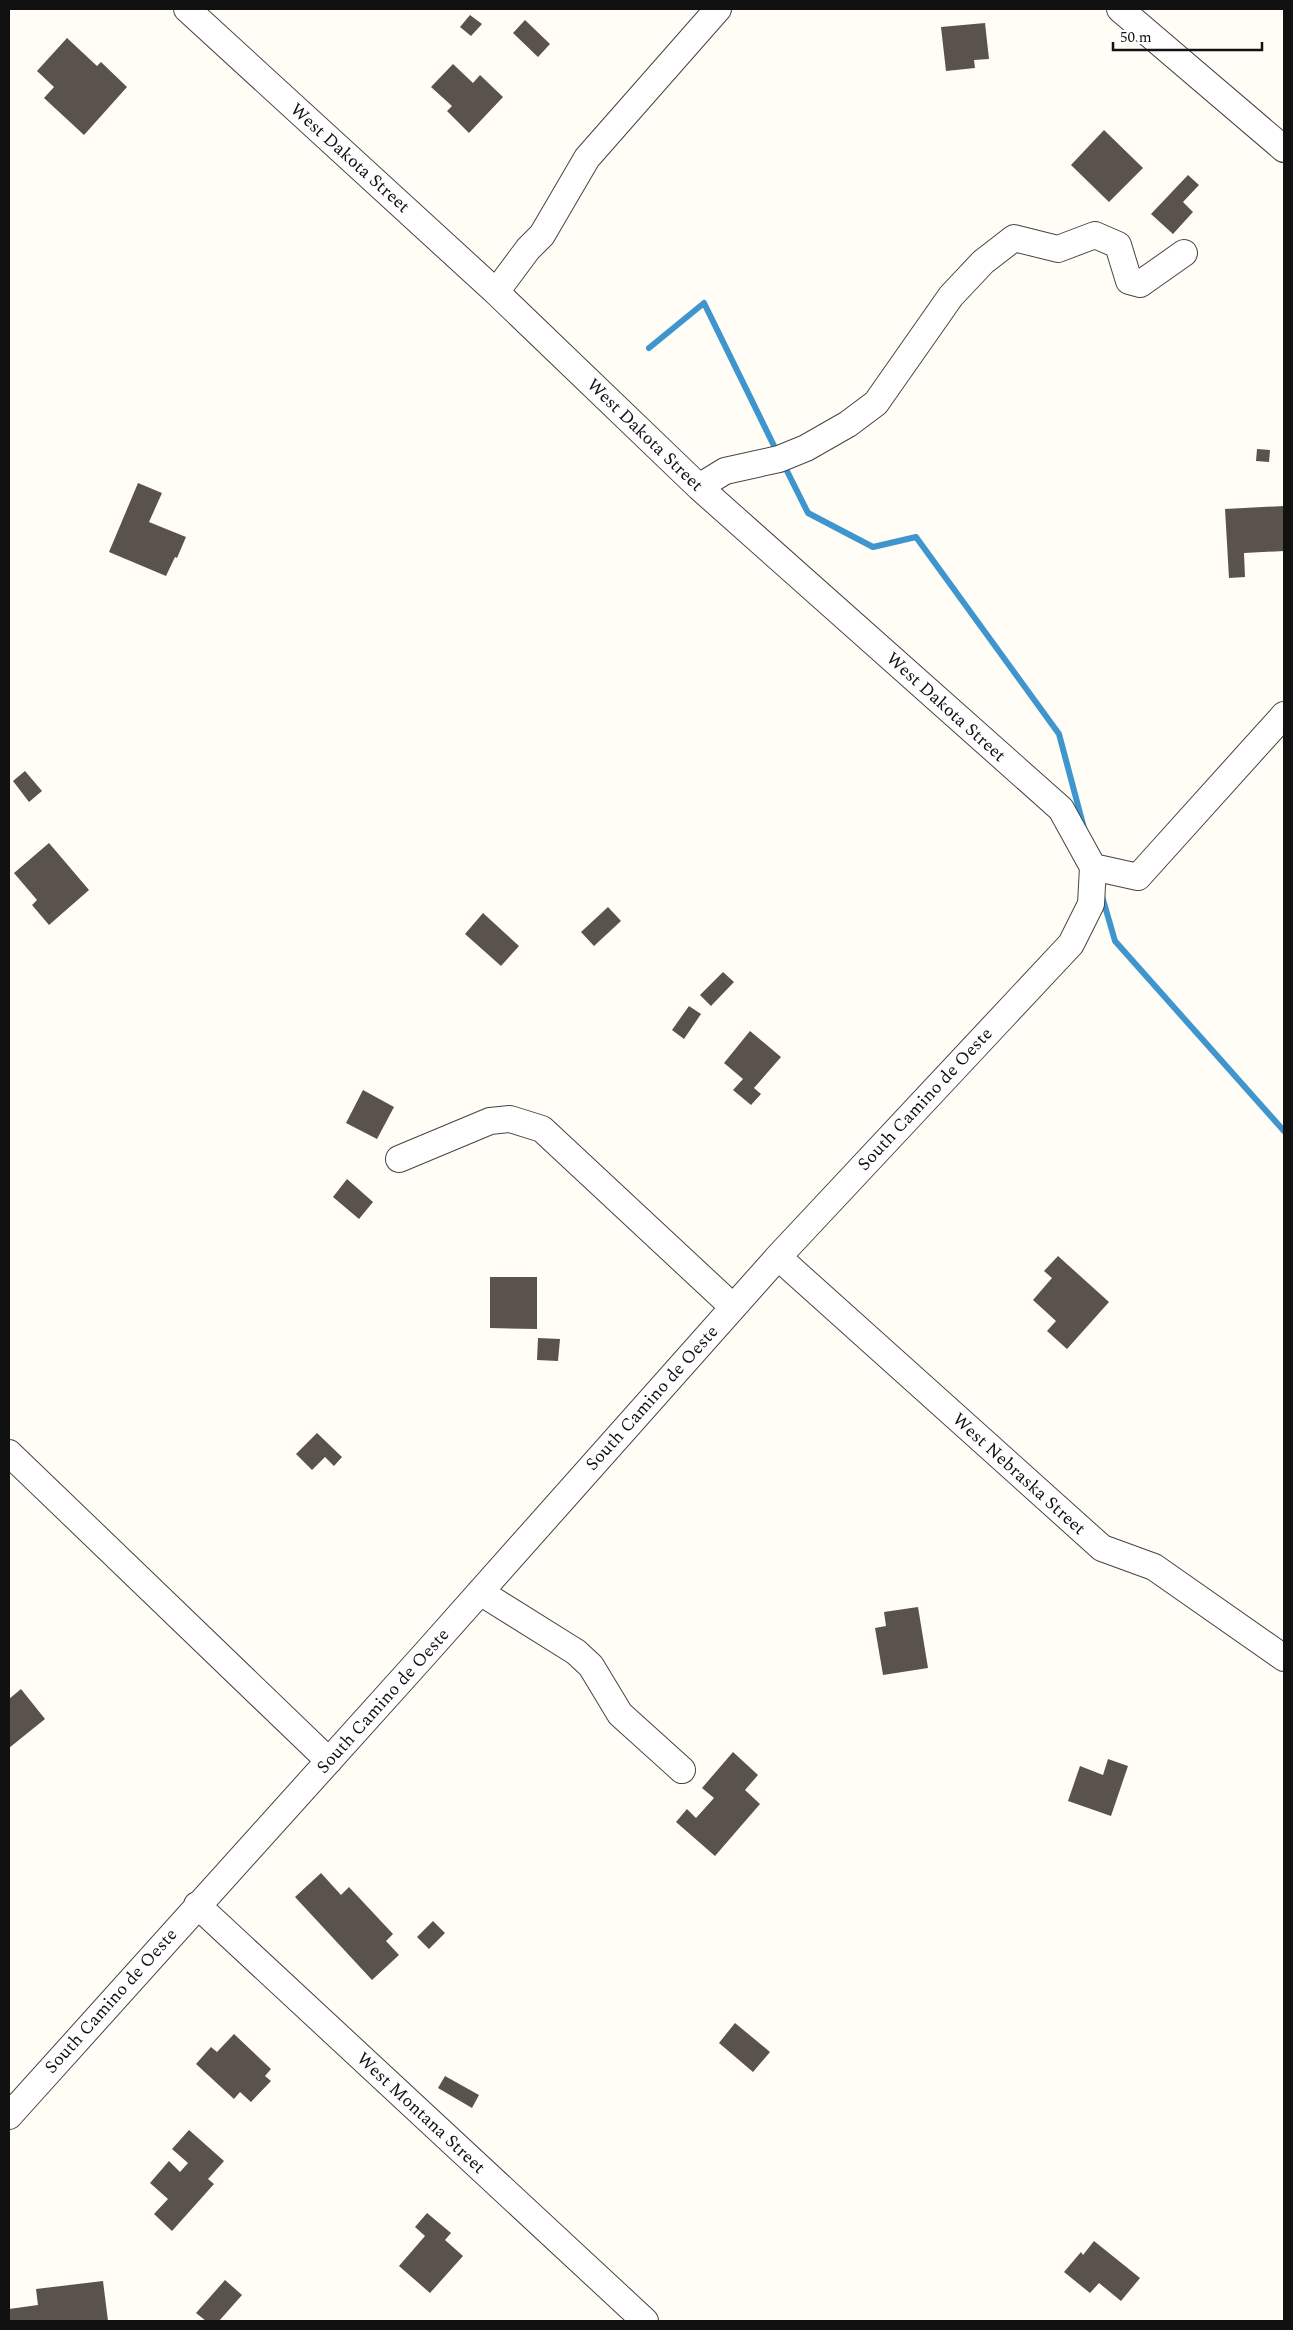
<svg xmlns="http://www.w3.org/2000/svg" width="1293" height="2330" font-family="Spectral,serif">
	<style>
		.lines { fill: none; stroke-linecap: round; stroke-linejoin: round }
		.stream { stroke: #3f96cf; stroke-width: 6 }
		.building { fill: #5a524d }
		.minor-casing { stroke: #444; stroke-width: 28 }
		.minor { stroke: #fff; stroke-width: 26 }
		.labels { text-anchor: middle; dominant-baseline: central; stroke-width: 5; stroke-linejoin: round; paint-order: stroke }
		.street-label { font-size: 18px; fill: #111; stroke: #fff }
	</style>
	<rect width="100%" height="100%" fill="#fffdf5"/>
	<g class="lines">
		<!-- stream -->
		<path class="stream" d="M649 348 704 303 778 454
			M783 463 808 513 873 547 916 537 1059 734 1084 828
			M1102 896 1115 941 1284 1131"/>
	</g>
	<!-- building -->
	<path class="building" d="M470 15 482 24 471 36 460 27Z
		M525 20 550 44 538 57 513 33Z
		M985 23 989 59 974 60 975 68 946 71 941 27Z
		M67 38 97 66 101 62 127 87 84 135 44 98 54 87 37 71Z
		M453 64 473 83 480 75 503 97 469 133 447 111 452 106 431 87Z
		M1104 130 1143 168 1109 202 1071 165Z
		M1188 175 1199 185 1183 202 1193 212 1173 234 1151 214Z
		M1257 449 1270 450 1269 462 1256 461Z
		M138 483 162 493 149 522 186 537 177 558 175 557 166 576 109 552Z
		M1284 506V551L1244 553 1245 577 1229 578 1225 509Z
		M25 771 42 791 29 802 13 781Z
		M49 843 89 890 49 925 32 905 37 900 14 873Z
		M608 907 621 921 594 946 581 932Z
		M483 913 519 946 501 966 465 934Z
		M723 972 734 982 711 1006 700 995Z
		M689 1006 701 1014 684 1039 672 1030Z
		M750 1031 781 1057 754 1088 761 1094 751 1105 733 1090 743 1079 724 1063Z
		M363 1090 394 1107 377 1139 346 1123Z
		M347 1179 373 1202 359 1219 333 1197Z
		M1058 1256 1109 1302 1067 1349 1047 1331 1056 1321 1033 1300 1052 1278 1044 1271Z
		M490 1277H537V1329L490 1328Z
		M538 1338 560 1339 558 1361 537 1360Z
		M317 1433 342 1457 334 1466 325 1457 312 1470 296 1454Z
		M918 1607 928 1668 883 1675 875 1628 886 1626 884 1612Z
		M21 1689 45 1719 9 1748V1699Z
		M733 1752 758 1775 745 1790 760 1804 715 1856 676 1822 687 1809 696 1818 714 1798 702 1788Z
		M1108 1759 1128 1766 1111 1816 1068 1801 1080 1766 1103 1775Z
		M321 1873 341 1895 349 1887 393 1934 386 1941 399 1955 372 1980 295 1897Z
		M433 1921 445 1933 429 1949 417 1937Z
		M735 2023 770 2052 753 2072 719 2043Z
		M234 2034 271 2069 265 2076 271 2081 251 2102 240 2092 234 2099 196 2064 211 2047 217 2052Z
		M445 2076 479 2095 472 2108 438 2088Z
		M189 2130 224 2161 208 2179 214 2184 172 2231 154 2214 168 2199 150 2183 169 2161 180 2172 188 2163 172 2149Z
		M427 2213 451 2233 445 2240 463 2256 430 2293 399 2266 425 2236 415 2227Z
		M1094 2241 1140 2278 1121 2301 1099 2283 1090 2293 1064 2272 1081 2252 1083 2255Z
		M225 2280 242 2295 219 2321H206L196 2313Z
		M103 2281 108 2321H10L9 2309 38 2305 36 2289Z"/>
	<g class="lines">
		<defs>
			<path id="minor" d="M187 9 496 292 699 487 1061 809 1093 867
				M1120 9 1284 149
				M496 292 528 249 542 235 587 158 718 9
				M699 487 725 471 779 459 806 448 848 424 876 403 951 296 983 262 1014 238 1058 249 1095 235 1118 245 1129 281 1140 284 1184 253
				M1093 867 1138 877 1284 715
				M399 1159 490 1121 510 1119 542 1129 733 1307
				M778 1257 1102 1548 1154 1567 1284 1658
				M9 1453 329 1761
				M480 1592 576 1652 591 1666 620 1714 682 1770
				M197 1905 645 2321
				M9 2116 425 1654 778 1257 1071 944 1091 904 1093 867"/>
		</defs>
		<!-- minor casing -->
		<use href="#minor" class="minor-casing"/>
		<!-- minor -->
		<use href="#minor" class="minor"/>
	</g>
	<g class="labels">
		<!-- street labels -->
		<g class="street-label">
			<text transform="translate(350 158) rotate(42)">West Dakota Street</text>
			<text transform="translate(645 435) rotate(44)">West Dakota Street</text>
			<text transform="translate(946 707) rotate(42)">West Dakota Street</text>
			<text transform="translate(925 1099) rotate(-47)">South Camino de Oeste</text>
			<text transform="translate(652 1398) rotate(-48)">South Camino de Oeste</text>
			<text transform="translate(1019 1474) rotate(42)">West Nebraska Street</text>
			<text transform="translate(383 1701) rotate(-48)">South Camino de Oeste</text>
			<text transform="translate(111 2001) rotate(-48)">South Camino de Oeste</text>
			<text transform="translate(421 2113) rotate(43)">West Montana Street</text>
		</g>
	</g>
	<!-- border -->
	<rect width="1293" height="2330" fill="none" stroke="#111111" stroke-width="20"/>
	<!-- scale -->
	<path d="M1113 42v8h149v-8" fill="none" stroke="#111111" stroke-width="2.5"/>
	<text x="1120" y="42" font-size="15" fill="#111111" stroke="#ffffff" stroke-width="4" paint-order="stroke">50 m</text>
</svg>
